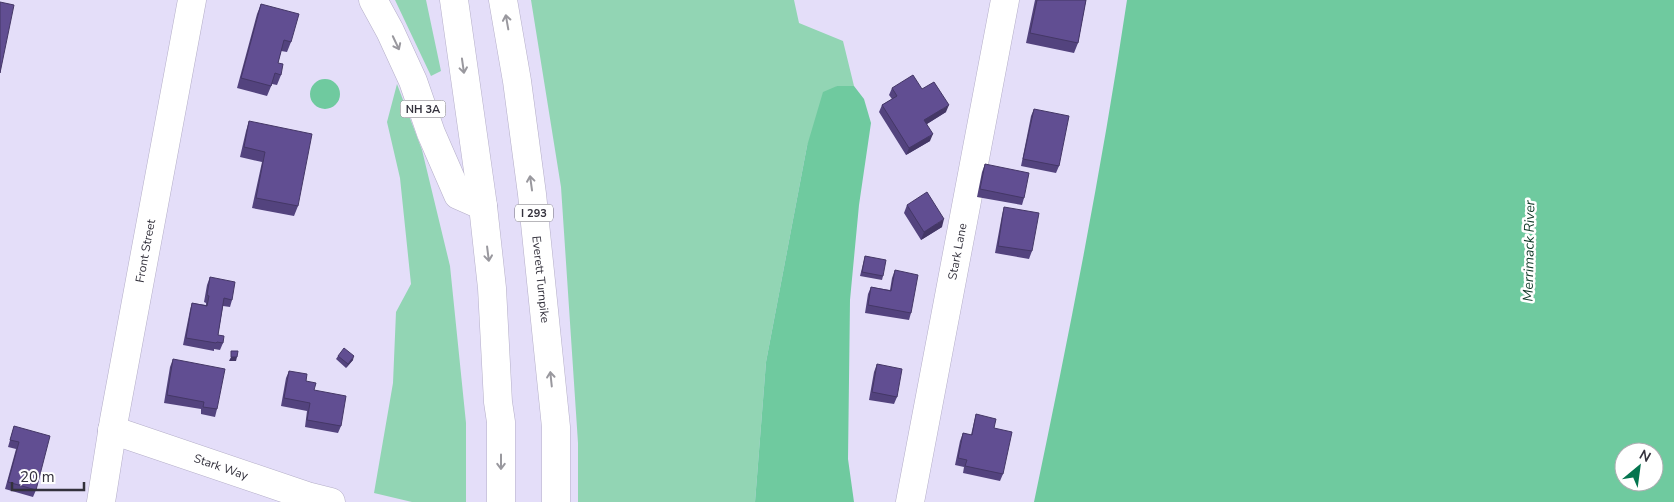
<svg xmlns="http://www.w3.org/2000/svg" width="1674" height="502" font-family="'Nunito Sans',sans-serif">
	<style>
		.green { fill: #92d5b4 }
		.water { fill: #6fca9f; fill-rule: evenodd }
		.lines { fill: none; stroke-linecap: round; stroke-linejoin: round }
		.minor-casing { stroke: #b4aec8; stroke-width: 29 }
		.major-casing { stroke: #b4aec8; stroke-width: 29 }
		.highway-casing { stroke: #b4aec8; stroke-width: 29 }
		.minor { stroke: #fff; stroke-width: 28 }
		.major { stroke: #fff; stroke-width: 28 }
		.highway { stroke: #fff; stroke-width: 28 }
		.wall { fill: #53437e }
		.shaded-wall { fill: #443766 }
		.building { fill: #614e92; stroke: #443766 }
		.oneway { stroke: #99989e }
		.labels { text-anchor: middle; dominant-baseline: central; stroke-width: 5; stroke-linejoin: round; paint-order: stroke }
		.shield { fill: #fff; stroke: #706f76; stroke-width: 1 }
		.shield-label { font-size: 11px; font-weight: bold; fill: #33313c }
		.street-label { font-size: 12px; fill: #33313c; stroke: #fff }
		.water-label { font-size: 14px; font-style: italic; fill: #103927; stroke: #fff }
	</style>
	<rect width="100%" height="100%" fill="#e4def9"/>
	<!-- green -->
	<path class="green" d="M395 0H426L441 71 431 76Z
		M531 0H794L799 23 843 41 854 86H837L807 146 766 362 755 502H578V443L561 187Z
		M397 84 422 150 450 266 466 423V502H412L374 493 393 383 396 312 411 284 400 178 387 122Z"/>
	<!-- water -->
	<path class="water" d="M1127 0H1674V502H1034C1069 335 1102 168 1127 0ZM1624 452H1654V482H1624Z
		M310 94a15 15 0 1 1 30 0a15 15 0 1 1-30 0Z
		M837 86H854L864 99 871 123 859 205 850 300 848 459 854 502H755L766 362 807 146 823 92Z"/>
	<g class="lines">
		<defs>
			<g id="minor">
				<path id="s1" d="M112 430 307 496 331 502"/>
				<path id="s2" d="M910 502 1005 0"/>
			</g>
			<g id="major">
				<path id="s3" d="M101 502 114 420 192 0"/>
			</g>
			<g id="highway">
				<path d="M373 0 390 31 413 81 431 133 458 195 483 206"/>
				<path d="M454 0 483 206 492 288 498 402 501 422V502"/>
				<path id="s4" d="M503 0 517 81 532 194 556 427V502"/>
			</g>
		</defs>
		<!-- minor casing -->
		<use href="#minor" class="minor-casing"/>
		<!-- major casing -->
		<use href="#major" class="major-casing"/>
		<!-- highway casing -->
		<use href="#highway" class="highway-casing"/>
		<!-- minor -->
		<use href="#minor" class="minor"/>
		<!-- major -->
		<use href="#major" class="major"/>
		<!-- highway -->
		<use href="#highway" class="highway"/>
	</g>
	<!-- wall -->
	<path class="wall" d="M1035 0H1086L1078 43 1074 53 1026 43Z
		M261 4 291 42 287 52 281 51 278 63 281 75 277 85 272 84 267 96 237 88 257 14Z
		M892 88 922 89 946 112 927 124 930 141 906 155 879 112 882 105 892 99 889 95Z
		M1034 109 1059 166 1056 173 1021 166 1031 116Z
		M249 121 298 206 294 216 252 208 262 162 240 157 246 131Z
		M985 164 1024 198 1022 205 977 197 982 172Z
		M907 205 942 227 921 240 904 213Z
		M1004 207 1032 251 1029 259 995 253 1002 215Z
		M865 256 883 276 882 280 860 276Z
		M895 270 911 313 909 320 865 313 868 294 871 287 890 290 892 278Z
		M210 277 232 300 230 307 223 306 218 335 223 343 220 350 214 349V351L183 345 190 310 192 303 206 305V303L204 302 207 285Z
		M338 356 353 360 346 368 336 359Z
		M173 359 217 409 215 417 201 414V409L164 403 170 367Z
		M877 364 897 397 894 404 869 400 874 372Z
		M289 371 306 381 314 390 341 426 338 433 305 427 307 411 281 406 286 378Z
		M976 414 994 428 1003 474 1000 481 963 473 964 467 955 465 960 441 963 433 971 435 974 422Z
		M14 426 36 490 33 497 5 489 16 449 8 447Z"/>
	<!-- shaded-wall -->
	<path class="shaded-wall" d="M949 105 946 112 922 127 924 120Z
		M933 134 930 141 906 155 909 148Z
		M944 219 942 227 921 240 924 232Z
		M354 356 353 360 346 368 348 364Z
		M231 357H237L236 361H229Z"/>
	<!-- building -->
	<path class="building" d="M1037 0H1086L1078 43 1030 33Z
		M0 2 14 5 0 73Z
		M261 4 299 14 291 42 284 40 278 63 283 64 281 75 275 73 271 86 241 78Z
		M913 75 922 89 934 82 949 105 924 120 933 134 909 148 882 105 897 96 892 88Z
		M1034 109 1069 116 1059 166 1023 159Z
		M249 121 312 134 298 206 256 198 265 152 244 147Z
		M985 164 1029 173 1024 198 980 189Z
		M927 192 944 219 924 232 907 205Z
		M1004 207 1039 213 1032 251 998 246Z
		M865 256 886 260 883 276 862 272Z
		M895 270 918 275 911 313 868 305 871 287 891 291Z
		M210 277 235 282 232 300 224 298 218 335 224 336 223 343 217 342 216 343 186 338 192 303 207 306 209 296 207 295Z
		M344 348 354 356 348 364 338 356Z
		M231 351H238L237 357H231Z
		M173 359 225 369 217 409 203 407 204 402 167 395Z
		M877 364 902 369 897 397 872 392Z
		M289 371 307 374 306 381 316 383 314 390 346 396 341 426 307 420 310 403 284 398Z
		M976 414 996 419 994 428 1012 432 1003 474 965 466 967 460 958 458 963 433 972 435Z
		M14 426 50 436 36 490 8 482 19 442 10 440Z"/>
	<!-- one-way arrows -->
	<defs><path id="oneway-shaft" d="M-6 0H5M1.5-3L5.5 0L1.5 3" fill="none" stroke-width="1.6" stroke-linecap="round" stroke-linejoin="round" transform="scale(1.25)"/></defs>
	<g class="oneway">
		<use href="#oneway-shaft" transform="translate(507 22) rotate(-100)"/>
		<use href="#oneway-shaft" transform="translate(396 43) rotate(65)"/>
		<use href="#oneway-shaft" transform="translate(463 66) rotate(82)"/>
		<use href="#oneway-shaft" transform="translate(531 183) rotate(-98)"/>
		<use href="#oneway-shaft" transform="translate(488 254) rotate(83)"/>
		<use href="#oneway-shaft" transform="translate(551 379) rotate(-96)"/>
		<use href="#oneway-shaft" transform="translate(501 462) rotate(90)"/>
	</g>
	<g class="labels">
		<!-- shield labels -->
		<g class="shield">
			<rect x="400.5" y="100.5" width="45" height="17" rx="4"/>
			<rect x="515" y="204.5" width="38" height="17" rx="4"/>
		</g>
		<g class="shield-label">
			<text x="423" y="109">NH 3A</text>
			<text x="534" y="213">I 293</text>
		</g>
		<!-- street labels -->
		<g class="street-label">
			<text stroke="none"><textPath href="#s3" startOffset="255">Front Street</textPath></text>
			<text stroke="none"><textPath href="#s2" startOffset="255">Stark Lane</textPath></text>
			<text stroke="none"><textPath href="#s4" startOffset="282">Everett Turnpike</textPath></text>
			<text stroke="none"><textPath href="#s1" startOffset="115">Stark Way</textPath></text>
		</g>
		<!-- water labels -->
		<g class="water-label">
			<text transform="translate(1529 251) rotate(-89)">Merrimack River</text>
		</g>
	</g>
	<!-- north arrow -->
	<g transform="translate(1639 467) rotate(29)"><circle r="24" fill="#ffffff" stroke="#adadb1"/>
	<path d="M0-4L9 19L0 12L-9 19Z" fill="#04754f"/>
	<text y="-8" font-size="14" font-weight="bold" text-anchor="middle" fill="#33313c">N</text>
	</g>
	<!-- scale -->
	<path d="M12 482v8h72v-8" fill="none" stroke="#33313c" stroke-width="2.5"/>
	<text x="20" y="482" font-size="15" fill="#33313c" stroke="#ffffff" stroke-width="4" paint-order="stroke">20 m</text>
</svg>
